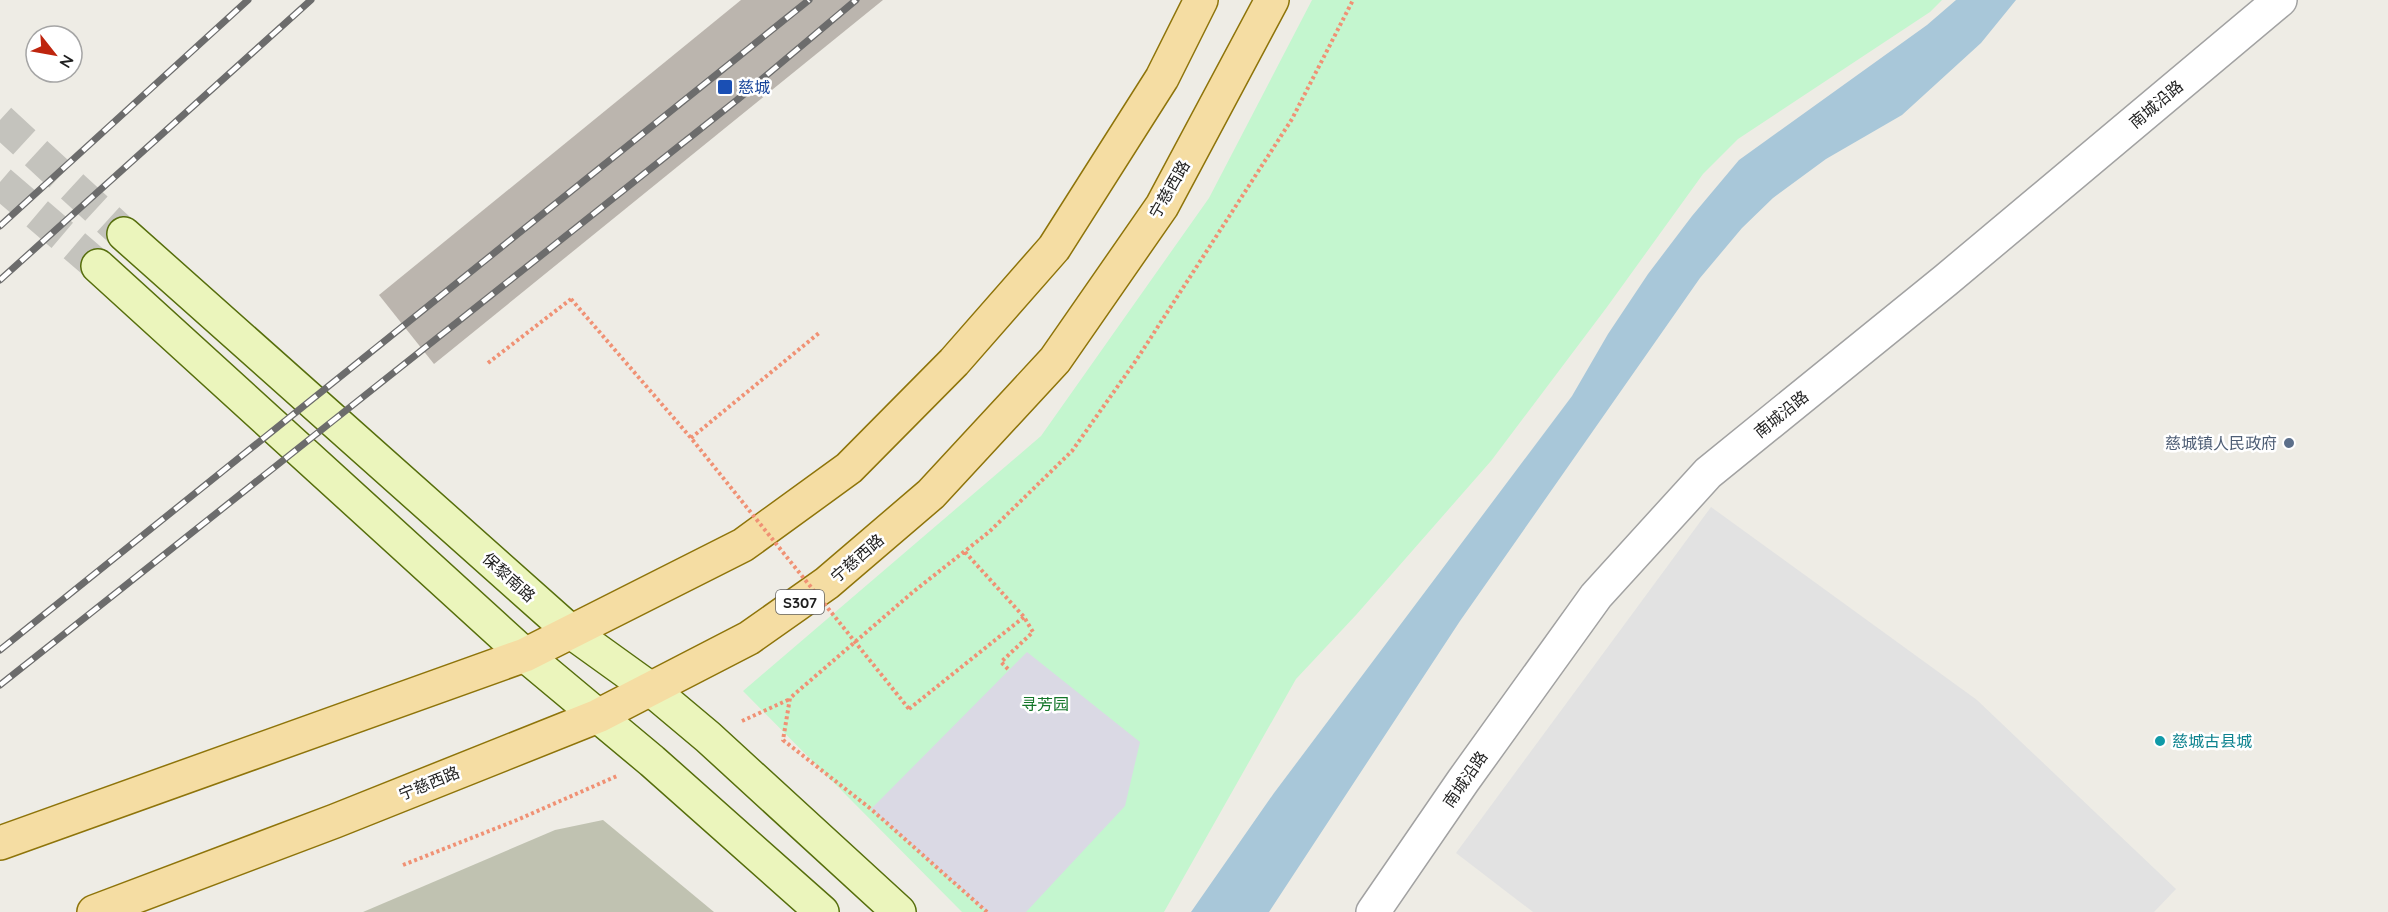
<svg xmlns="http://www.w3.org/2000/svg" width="2388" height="912" font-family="Quicksand,'Noto Sans SC',sans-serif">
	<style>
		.construction { fill: #c0c2b1 }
		.park { fill: #c4f6cf }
		.parking { fill: #e2e2e2 }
		.plaza { fill: #dad9e4 }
		.water { fill: #a8c7d9 }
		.building { fill: #bbb5ae }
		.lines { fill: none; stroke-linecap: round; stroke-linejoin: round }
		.secondary-tunnel { stroke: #c4c3bd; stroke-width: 33; stroke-dasharray: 33 16; stroke-linecap: butt }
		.minor-casing { stroke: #a2a2a2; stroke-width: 36 }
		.secondary-casing { stroke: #566e0c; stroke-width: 36 }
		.primary-casing { stroke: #8e740a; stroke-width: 36 }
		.path { stroke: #f09174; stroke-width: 4; stroke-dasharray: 3 3; stroke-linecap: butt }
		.minor { stroke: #fff; stroke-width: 33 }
		.secondary { stroke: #ebf5bc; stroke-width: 33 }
		.primary { stroke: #f5dda3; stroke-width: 33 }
		.rail-casing { stroke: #6c6c6c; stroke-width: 7 }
		.rail { stroke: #fff; stroke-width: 4.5; stroke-dasharray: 14; stroke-linecap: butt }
		.path-bridge { stroke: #f09174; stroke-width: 4; stroke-dasharray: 3 3; stroke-linecap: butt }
		.transit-dot { fill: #1a4fb4; stroke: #fff; stroke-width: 2 }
		.service-dot { fill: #5c6f8a; stroke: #fff; stroke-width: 2 }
		.culture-dot { fill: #0f9aa8; stroke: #fff; stroke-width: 2 }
		.labels { text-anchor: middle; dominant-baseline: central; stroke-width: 5; stroke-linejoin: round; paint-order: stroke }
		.shield { fill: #fff; stroke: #626262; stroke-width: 1.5 }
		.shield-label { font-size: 15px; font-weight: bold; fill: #1e1e1e }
		.transit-label { font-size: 16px; fill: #164399; stroke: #fff; text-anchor: start }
		.street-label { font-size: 16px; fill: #1e1e1e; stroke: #fff }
		.service-label { font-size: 16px; fill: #4e5e75; stroke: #fff; text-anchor: end }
		.park-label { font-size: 16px; fill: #137528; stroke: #fff }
		.culture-label { font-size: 16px; fill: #0d838f; stroke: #fff; text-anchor: start }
	</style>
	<rect width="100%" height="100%" fill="#eeece5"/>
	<!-- construction -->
	<path class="construction" d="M603 820 714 912H363L555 830Z"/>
	<!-- park -->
	<path class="park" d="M1312 0H1942L1930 12 1738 139 1703 174 1607 307 1491 461 1356 615 1296 679 1164 912H962L743 691 1041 436 1209 198Z"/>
	<!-- parking -->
	<path class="parking" d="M1711 507 1977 700 2176 889 2154 912H1533L1456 853Z"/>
	<!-- plaza -->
	<path class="plaza" d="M1027 652 1140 742 1125 806 1026 912H987L871 809Z"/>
	<!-- water -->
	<path class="water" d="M1956 0H2016L1981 43 1902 115 1826 159 1773 198 1742 228 1700 278 1460 621 1269 912H1191L1274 793 1572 396 1608 334 1648 274 1692 216 1739 160 1927 25Z"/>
	<!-- building -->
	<path class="building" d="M741 0H883L434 364 379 295Z"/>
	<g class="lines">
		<!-- secondary-tunnel -->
		<path class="secondary-tunnel" d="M0 120 124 234
			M0 182 98 266"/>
		<defs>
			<path id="minor" d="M1373 912 1463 781 1596 596 1708 473 1946 280 2280 0"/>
			<path id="secondary" d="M124 234 570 631 652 690 708 737 899 912
				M98 266 525 655 652 761 822 912"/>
			<path id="primary" d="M0 843 525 655 743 545 849 468 954 362 1054 248 1162 78 1201 0
				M94 912 335 821 598 716 749 638 827 583 931 494 1055 360 1162 206 1272 0"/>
		</defs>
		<!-- minor casing -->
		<use href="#minor" class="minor-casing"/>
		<!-- secondary casing -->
		<use href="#secondary" class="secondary-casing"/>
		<!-- primary casing -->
		<use href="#primary" class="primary-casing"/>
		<!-- path -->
		<path class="path" d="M488 363 571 299
			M691 438 819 333
			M965 552 1024 617 1033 632 1001 662 1009 670
			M909 709 1024 617
			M742 721 790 699
			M403 865 517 820 617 776
			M987 912 871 809 783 740 790 698 913 592 989 532 1072 451 1137 359 1292 119 1353 0"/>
		<!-- minor -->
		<use href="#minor" class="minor"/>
		<!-- secondary -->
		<use href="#secondary" class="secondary"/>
		<!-- primary -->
		<use href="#primary" class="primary"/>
		<defs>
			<path id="rail" d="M0 226 248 0
				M0 280 311 0
				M0 650 809 0
				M0 685 737 100 856 0"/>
		</defs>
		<!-- rail casing -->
		<use href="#rail" class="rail-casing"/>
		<!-- rail -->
		<use href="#rail" class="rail"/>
		<!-- path-bridge -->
		<path class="path-bridge" d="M571 299 691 438 909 709"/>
	</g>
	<!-- markers -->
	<rect class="transit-dot" x="717" y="79" width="16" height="16" rx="3"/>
	<circle class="service-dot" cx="2289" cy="443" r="6"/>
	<circle class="culture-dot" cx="2160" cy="741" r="6"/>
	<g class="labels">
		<!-- shield labels -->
		<rect class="shield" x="776" y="590" width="48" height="24" rx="4.5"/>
		<g class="shield-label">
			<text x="800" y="602">S307</text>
		</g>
		<!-- transit labels -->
		<g class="transit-label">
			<text x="738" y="87">慈城</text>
		</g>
		<!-- street labels -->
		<g class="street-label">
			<text transform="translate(2156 104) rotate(-40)">南城沿路</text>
			<text transform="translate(1169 189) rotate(-60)">宁慈西路</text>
			<text transform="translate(1781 414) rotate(-39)">南城沿路</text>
			<text transform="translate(857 558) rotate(-41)">宁慈西路</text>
			<text transform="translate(509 577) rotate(42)">保黎南路</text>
			<text transform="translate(1465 779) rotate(-55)">南城沿路</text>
			<text transform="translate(429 783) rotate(-22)">宁慈西路</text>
		</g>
		<!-- service labels -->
		<g class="service-label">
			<text x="2277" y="443">慈城镇人民政府</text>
		</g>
		<!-- park labels -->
		<g class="park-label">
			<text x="1045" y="704">寻芳园</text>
		</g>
		<!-- culture labels -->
		<g class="culture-label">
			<text x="2172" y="741">慈城古县城</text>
		</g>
	</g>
	<!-- north arrow -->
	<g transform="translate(54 54) rotate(121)"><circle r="28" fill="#ffffff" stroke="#a5a5a5" stroke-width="1.5"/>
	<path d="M0-4.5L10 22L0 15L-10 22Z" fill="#be250e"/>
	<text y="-9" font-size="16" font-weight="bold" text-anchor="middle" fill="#1e1e1e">N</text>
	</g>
</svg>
